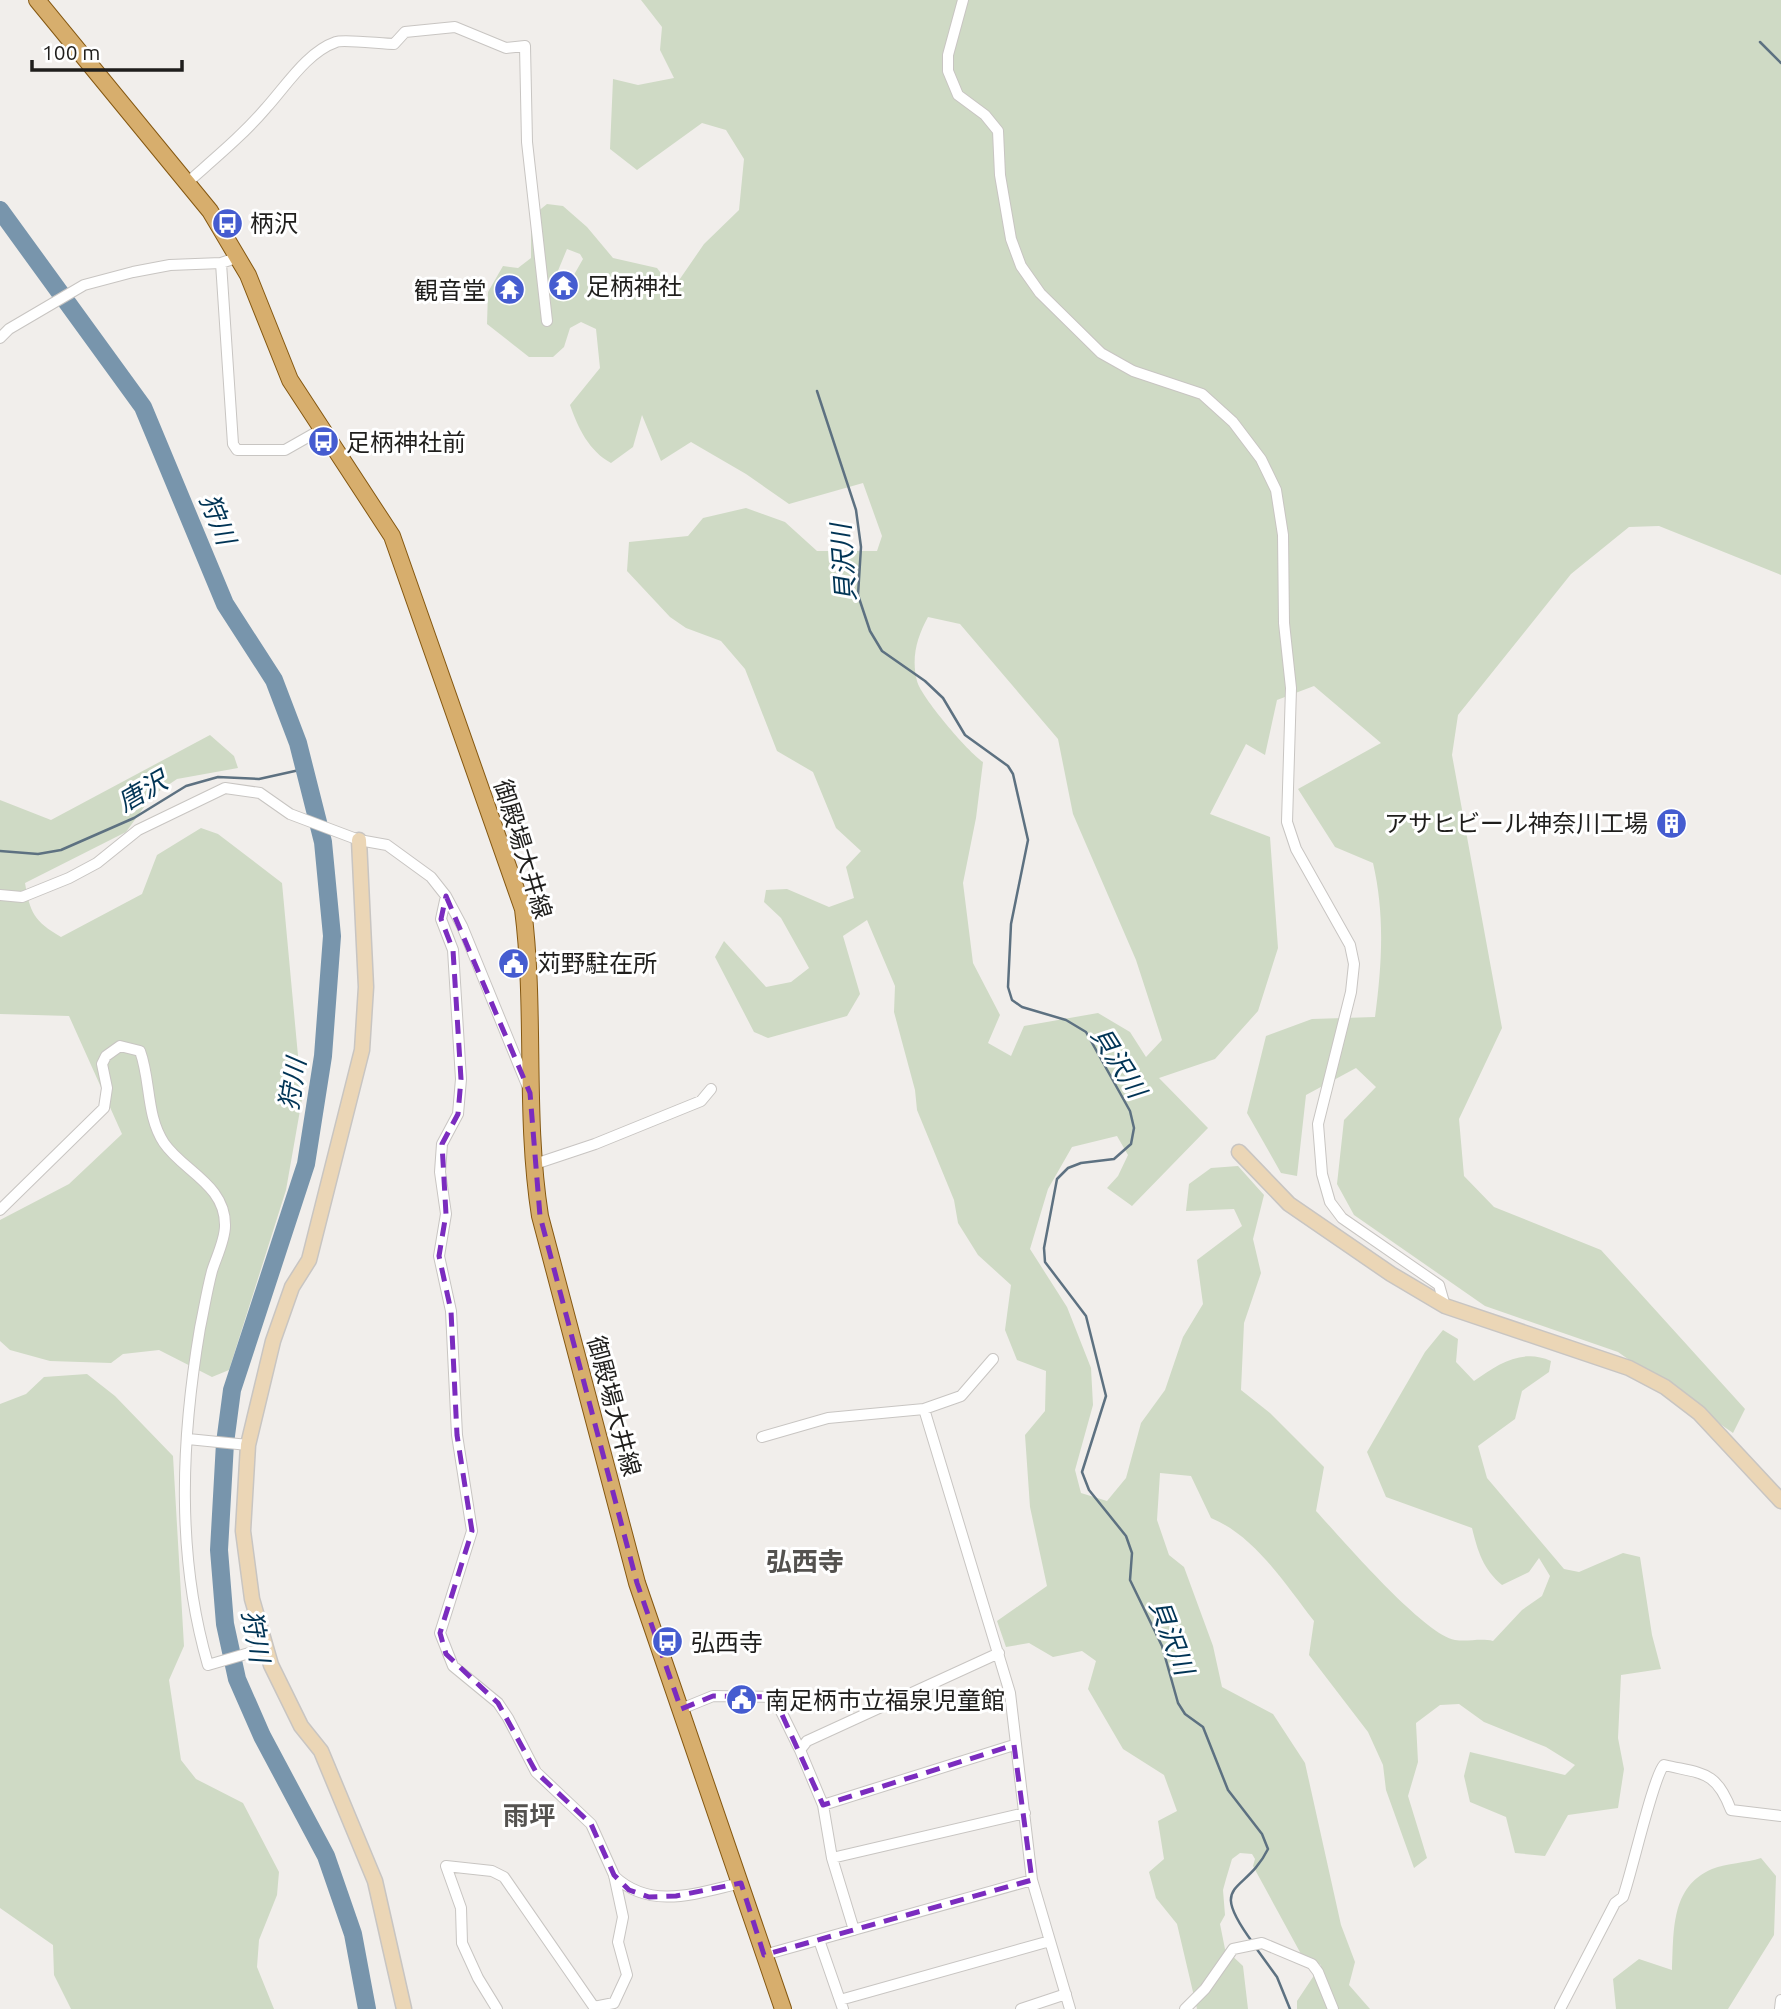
<svg xmlns="http://www.w3.org/2000/svg" width="1781" height="2009" font-family="Ubuntu,'Noto Sans JP',sans-serif">
	<style>
		.green { fill: #cfdac5; fill-rule: evenodd }
		.lines { fill: none; stroke-linecap: round; stroke-linejoin: round }
		.stream { stroke: #5d7181; stroke-width: 2.5 }
		.river { stroke: #7895ac; stroke-width: 18 }
		.street-casing { stroke: #c8c5c2; stroke-width: 12 }
		.secondary-casing { stroke: #c8c5c2; stroke-width: 17 }
		.primary-casing { stroke: #855811; stroke-width: 18 }
		.street { stroke: #fff; stroke-width: 10 }
		.secondary { stroke: #ebd6b6; stroke-width: 14 }
		.primary { stroke: #d7ae6d; stroke-width: 16 }
		.marked { fill: none; stroke: #7b2cbf; stroke-width: 5; stroke-dasharray: 14 9; stroke-linejoin: round }
		.labels { text-anchor: middle; dominant-baseline: central; stroke-width: 6; stroke-linejoin: round; paint-order: stroke }
		.poi-label { font-size: 24px; fill: #1f1e1c; stroke: #fff; text-anchor: start }
		.street-label { font-size: 24px; fill: #1f1e1c; stroke: #fff }
		.water-label { font-size: 26px; font-style: italic; fill: #003455; stroke: #fff }
		.neighbourhood-label { font-size: 26px; font-weight: bold; fill: #54524f; stroke: #fff }
	</style>
	<rect width="100%" height="100%" fill="#f1eeeb"/>
	<!-- green -->
	<path class="green" d="M641 0H1781V575L1659 526 1629 527 1571 574 1458 715 1452 755 1502 1028 1459 1119 1464 1176 1494 1207 1601 1250 1745 1409 1733 1433 1618 1352 1485 1306 1354 1215 1337 1184 1344 1120 1376 1087 1356 1068 1306 1095 1297 1176 1281 1173 1247 1113 1266 1036 1312 1019 1375 1017C1382 964 1385 915 1373 863L1335 847 1298 789 1381 743 1314 686 1277 700 1265 755 1246 744 1210 814 1270 837 1278 948 1258 1011 1215 1059 1159 1078 1208 1128 1132 1206 1107 1188 1118 1176 1128 1155 1117 1136 1072 1147 1048 1189 1030 1249 1067 1307 1091 1368 1093 1405 1075 1470 1081 1493 1107 1501 1126 1478 1141 1423 1165 1390 1183 1337 1203 1304 1197 1260 1242 1226 1234 1209 1186 1211 1189 1184 1211 1168 1238 1166 1264 1195 1253 1239 1261 1273 1244 1323 1241 1390 1270 1413 1324 1467 1316 1511C1341 1538 1423 1634 1455 1640 1468 1642 1480 1638 1493 1641L1522 1610 1542 1596 1550 1576 1539 1558 1529 1572 1502 1585C1483 1569 1478 1552 1472 1528L1386 1497 1367 1452 1425 1352 1443 1330 1458 1339 1456 1362 1474 1381C1498 1364 1522 1348 1551 1361L1549 1372 1522 1391 1515 1419 1478 1446 1487 1478 1564 1569 1579 1572 1623 1553 1640 1557 1652 1635 1661 1669 1621 1675 1618 1738 1624 1769 1618 1808 1568 1815 1545 1856 1515 1853 1506 1817 1470 1802 1464 1776 1470 1752 1565 1775 1575 1765 1546 1747 1484 1722 1459 1704 1440 1705 1416 1723 1418 1762 1408 1796 1427 1858 1414 1868 1386 1790 1383 1765 1368 1732 1309 1655 1314 1621C1285 1584 1255 1536 1211 1518L1191 1476 1160 1473 1157 1520 1169 1555 1184 1567 1213 1646 1222 1687 1273 1714 1305 1763 1341 1925 1355 1962 1349 1985 1370 2009H1297V2001L1321 1965 1301 1954 1253 1866 1255 1859 1252 1854 1240 1853 1232 1859 1226 1879 1223 1890 1225 1915 1220 1924 1225 1949 1243 1966 1248 2009H1197L1177 1924 1156 1898 1149 1872 1164 1859 1158 1821 1177 1811 1164 1775 1123 1749 1088 1689 1096 1661 1082 1651 1053 1657 1029 1643 1006 1647 997 1621 1047 1586 1030 1507 1025 1435 1045 1411 1046 1371 1017 1360 1005 1330 1011 1285 978 1255 958 1223 954 1200 917 1110 915 1090 894 1012 895 986 867 920 843 936 860 994 847 1016 768 1038 754 1032 715 957 724 941 766 987 791 982 809 968 781 918 764 902 766 890 787 889 829 907 854 898 846 867 861 851 836 828 813 772 777 751 745 669 721 641 686 628 670 617 627 571 629 542 688 536 703 518 746 508 785 522 817 551H877L882 536 863 483 789 504 746 474 691 442 661 461 642 415 633 447 611 463C589 451 578 428 570 405L600 368 596 329 581 322 570 328 564 347 553 357H529L487 324 488 292 503 266 518 268 531 258V217L547 204 563 206 587 227 613 258 657 268 673 289 704 244 739 210 744 159 726 130 702 123 637 170 610 149 613 79 638 85 674 78 660 50 662 27ZM567 249 580 254 583 259 571 280 577 283 569 300 555 296 550 290ZM928 617 960 624 1058 739 1073 814 1136 960 1162 1040 1146 1057 1130 1032 1098 1013 1024 1026 1011 1056 988 1043 1000 1015 973 963 963 883 976 818 983 762C968 752 921 697 917 681 911 658 917 637 928 617Z
		M210 735 234 756 238 768 177 779 152 796 126 832 25 883C30 913 34 921 61 937L142 894 157 855 201 828 218 834 282 883 302 1099 286 1190 229 1370 212 1377 159 1350 123 1354 111 1363 50 1361 10 1350 0 1341V1220L69 1184 122 1134 69 1016 0 1014V800L51 820Z
		M87 1374 115 1396 173 1456 184 1646 169 1680 181 1760 196 1779 243 1803 279 1872 277 1895 259 1940 257 1967 274 2009H71L54 1975 53 1945 0 1908V1404L26 1394 44 1377Z
		M1761 1858 1776 1876 1774 1935 1728 2009H1616L1613 1979 1639 1959 1672 1970C1674 1932 1670 1887 1712 1869 1727 1863 1746 1863 1761 1858Z"/>
	<g class="lines">
		<!-- stream -->
		<path class="stream" d="M1760 42 1781 63
			M817 391 856 510 861 547 858 595 870 631 882 651 925 681 943 698 965 735 1008 766 1013 774 1028 840 1011 924 1008 987 1012 1000 1022 1007 1066 1020 1086 1032 1130 1111 1134 1128 1131 1144 1114 1159 1081 1163 1068 1168 1057 1179 1044 1248 1045 1262 1086 1316 1106 1396 1082 1472 1089 1490 1126 1536 1132 1553 1130 1580 1162 1646 1178 1703 1185 1714 1203 1727 1228 1790 1262 1834 1268 1849C1245 1896 1206 1879 1253 1943
			M0 851 38 854 61 850 134 818 186 786 218 777 259 779 304 769
			M1256 1948 1277 1977 1290 2009"/>
		<!-- river -->
		<path class="river" d="M0 210 143 407 225 604 274 680 298 743 323 842 332 936 323 1056 306 1164 232 1390 225 1443 219 1550 225 1624 237 1679 262 1736 326 1856 353 1934 367 2009"/>
		<defs>
			<path id="street" d="M963 0 948 55V71L958 95 985 115 998 131 1000 175 1011 239 1021 266 1040 293 1101 353 1133 371 1202 394 1233 422 1261 459 1276 490 1283 535 1284 623 1291 688 1287 822 1296 849 1350 945 1354 964 1351 992 1318 1124 1322 1174 1330 1202 1342 1218 1439 1285 1445 1306
				M188 182C215 158 243 135 266 108 286 86 307 52 336 42 343 39 383 44 394 44L405 32 455 27 506 48 525 46 527 142 547 321
				M221 263 233 444 237 450H285L322 429
				M0 338 9 329 84 285 133 272 170 265 221 263 239 257
				M0 895 22 897 69 878 97 863 138 830 225 788 260 793 290 814 359 840 387 845 431 877 446 896 462 926 527 1085
				M446 896 441 919 453 950 461 1079 458 1114 442 1144 440 1172 446 1214 439 1256 451 1311 457 1435 472 1531 440 1633 453 1666 498 1703 508 1718 536 1772 591 1824 614 1875 623 1917 618 1942 627 1975 614 2003
				M532 1165 595 1144 701 1101 711 1089
				M0 1210 104 1108 107 1088 102 1064 106 1056 120 1046 140 1051C151 1081 146 1116 164 1143 183 1171 226 1185 225 1226 225 1240 216 1258 212 1271 207 1290 204 1309 200 1328 181 1440 176 1555 208 1665L266 1648
				M924 1409 1010 1693 1032 1880 1070 2009
				M762 1437 828 1418 924 1409 961 1396 993 1359
				M188 1439 248 1445
				M681 1709 713 1696 774 1697 800 1750
				M823 1805 1014 1745
				M832 1858 1025 1813
				M614 1876C651 1911 697 1893 741 1883
				M854 1930 832 1858 823 1805 800 1750 807 1741 999 1653
				M819 1940 843 2009
				M764 1955 1032 1880
				M840 2000 1050 1941
				M497 2009 478 1978 462 1943 461 1908 446 1866 492 1871 504 1877 594 2007 614 2003
				M1021 2009 1066 1994
				M1185 2009 1205 1989 1233 1949 1262 1943 1312 1964 1318 1972 1333 2009
				M1560 2009 1615 1903 1623 1897C1632 1872 1653 1777 1664 1765 1702 1774 1716 1770 1731 1810L1781 1816
				M1780 2009 1781 2000"/>
			<path id="secondary" d="M359 840 366 987 362 1050 309 1260 292 1287 273 1341 248 1445 243 1531 252 1599 271 1665 301 1726 321 1751 375 1881 404 2009
				M1239 1152 1289 1204 1391 1274 1445 1306 1629 1368 1665 1387 1699 1413 1781 1501"/>
			<path id="primary" d="M37 0 210 211 248 275 290 380 392 536 523 909C536 1011 524 1114 540 1216L637 1583 783 2009"/>
		</defs>
		<!-- street casing -->
		<use href="#street" class="street-casing"/>
		<!-- secondary casing -->
		<use href="#secondary" class="secondary-casing"/>
		<!-- primary casing -->
		<use href="#primary" class="primary-casing"/>
		<!-- street -->
		<use href="#street" class="street"/>
		<!-- secondary -->
		<use href="#secondary" class="secondary"/>
		<!-- primary -->
		<use href="#primary" class="primary"/>
	</g>
	<!-- marked area -->
	<path class="marked" d="M446 896 530 1093 540 1216 637 1583 681 1709 713 1696 774 1697 823 1805 1014 1745 1032 1880 764 1955 741 1883 676 1896 649 1897 629 1890 614 1875 591 1824 536 1772 498 1703 446 1654 440 1633 472 1531 457 1435 451 1311 439 1256 446 1214 442 1144 458 1114 461 1079 453 950 441 919Z"/>
	<!-- icons -->
	<defs>
		<symbol id="bus-disc" viewBox="-11 -11 22 22"><circle r="9.5" fill="#455cd0" stroke="#fff"/><path d="M-5-6H5V4H4V6H2V4H-2V6H-4V4H-5ZM-3.5-4V0h7V-4ZM-3.5 1.2v1.5H-2V1.2ZM2 1.2v1.5H3.5V1.2Z" fill="#fff"/></symbol>
		<symbol id="temple-disc" viewBox="-11 -11 22 22"><circle r="9.5" fill="#455cd0" stroke="#fff"/><path d="M0-6L5-2H3V0L6.5 2.5H4V6H1.5V3h-3V6H-4V2.5H-6.5L-3 0V-2H-5Z" fill="#fff"/></symbol>
		<symbol id="building-disc" viewBox="-11 -11 22 22"><circle r="9.5" fill="#455cd0" stroke="#fff"/><path d="M-4-6H4V6H1V3H-1V6H-4ZM-2.5-4.3h1.7v1.8h-1.7ZM.8-4.3h1.7v1.8H.8ZM-2.5-1h1.7V.8h-1.7ZM.8-1h1.7V.8H.8Z" fill="#fff"/></symbol>
		<symbol id="civic-disc" viewBox="-11 -11 22 22"><circle r="9.5" fill="#455cd0" stroke="#fff"/><path d="M-.6-6.5H3V-4.5H.6V-3L4-1V1h2V6H-6V1h2V-1L-.6-3ZM-1.2 2.5V6h2.4V2.5Z" fill="#fff"/></symbol>
	</defs>
	<g fill-rule="evenodd">
		<use href="#bus-disc" x="210" y="206" width="35" height="35"/>
		<use href="#temple-disc" x="546" y="268" width="35" height="35"/>
		<use href="#temple-disc" x="492" y="272" width="35" height="35"/>
		<use href="#bus-disc" x="306" y="424" width="35" height="35"/>
		<use href="#building-disc" x="1654" y="806" width="35" height="35"/>
		<use href="#civic-disc" x="496" y="946" width="35" height="35"/>
		<use href="#bus-disc" x="650" y="1624" width="35" height="35"/>
		<use href="#civic-disc" x="724" y="1682" width="35" height="35"/>
	</g>
	<g class="labels">
		<!-- poi labels -->
		<g class="poi-label">
			<text x="250" y="223">柄沢</text>
			<text x="586" y="286">足柄神社</text>
			<text x="486" y="290" text-anchor="end">観音堂</text>
			<text x="346" y="442">足柄神社前</text>
			<text x="1648" y="823" text-anchor="end">アサヒビール神奈川工場</text>
			<text x="537" y="963">苅野駐在所</text>
			<text x="691" y="1642">弘西寺</text>
			<text x="765" y="1700">南足柄市立福泉児童館</text>
		</g>
		<!-- street labels -->
		<g class="street-label">
			<text transform="translate(523 849) rotate(73)">御殿場大井線</text>
			<text transform="translate(614 1406) rotate(75)">御殿場大井線</text>
		</g>
		<!-- water labels -->
		<g class="water-label">
			<text transform="translate(218 519) rotate(68)">狩川</text>
			<text transform="translate(843 563) rotate(-94)">貝沢川</text>
			<text transform="translate(142 791) rotate(-30)">唐沢</text>
			<text transform="translate(1119 1062) rotate(58)">貝沢川</text>
			<text transform="translate(292 1084) rotate(-81)">狩川</text>
			<text transform="translate(256 1636) rotate(80)">狩川</text>
			<text transform="translate(1172 1637) rotate(69)">貝沢川</text>
		</g>
		<!-- neighbourhood labels -->
		<g class="neighbourhood-label">
			<text x="805" y="1561">弘西寺</text>
			<text x="529" y="1815">雨坪</text>
		</g>
	</g>
	<!-- scale -->
	<path d="M32 60v10h150v-10" fill="none" stroke="#1f1e1c" stroke-width="3.5"/>
	<text x="42" y="60" font-size="21" fill="#1f1e1c" stroke="#ffffff" stroke-width="5" paint-order="stroke">100 m</text>
</svg>
